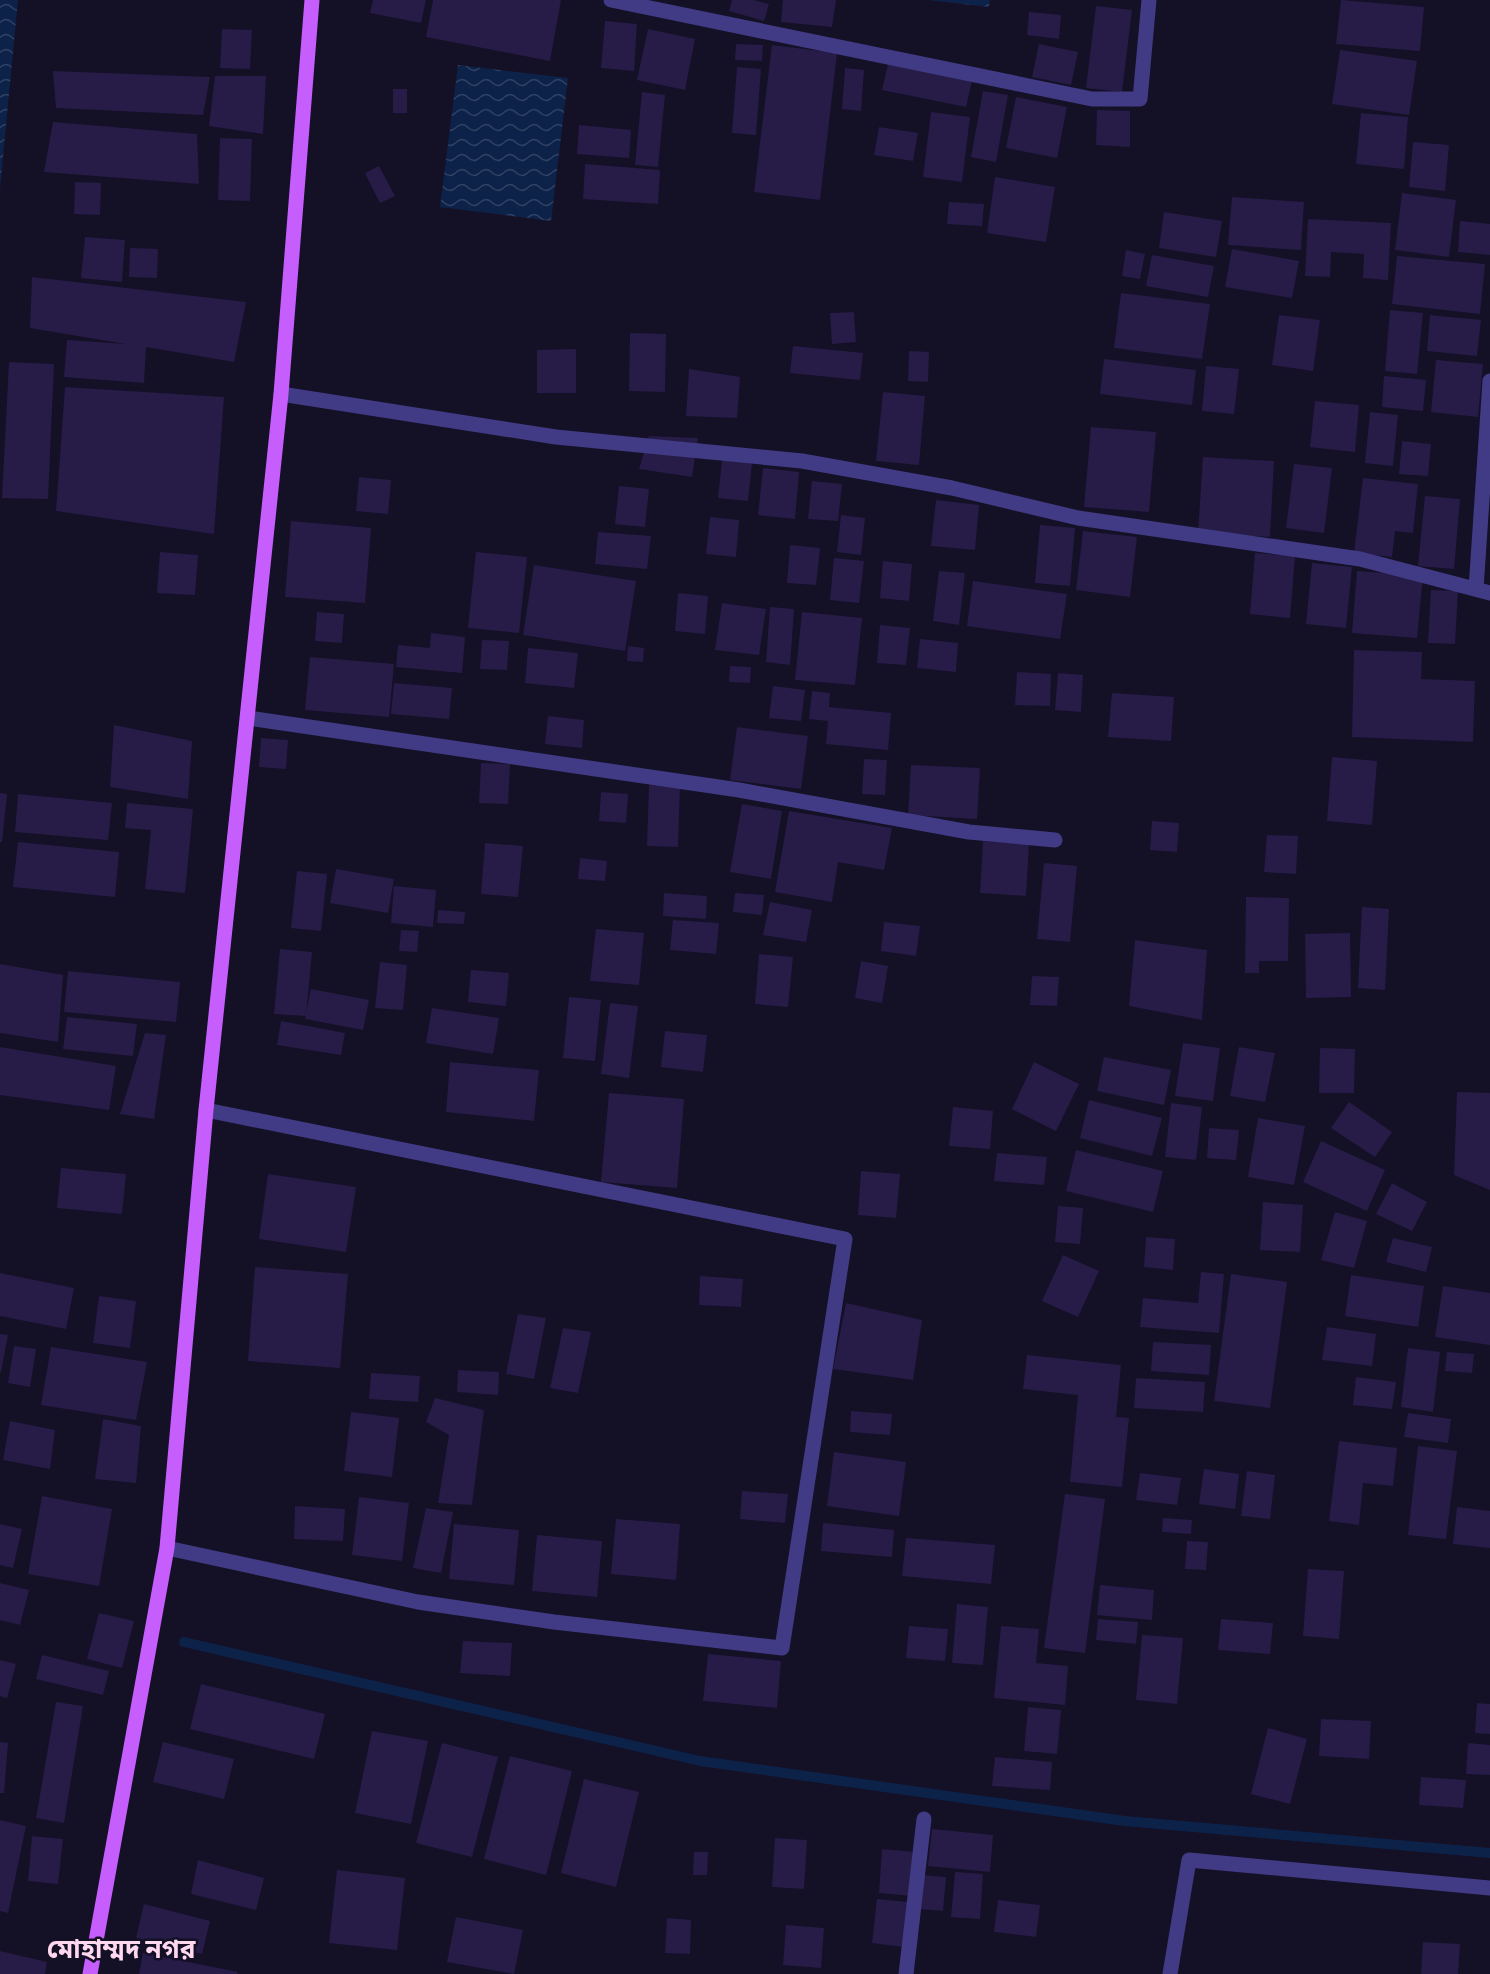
<svg xmlns="http://www.w3.org/2000/svg" width="1490" height="1974" font-family="'Archivo Narrow','Noto Sans Bengali',sans-serif">
	<style>
		.water { fill: url(#water-waves) }
		.lines { fill: none; stroke-linecap: round; stroke-linejoin: round }
		.stream { stroke: #0d2248; stroke-width: 10 }
		.building { fill: #261c47 }
		.street { stroke: #403b84; stroke-width: 15 }
		.primary { stroke: #c55efd; stroke-width: 15 }
		.labels { text-anchor: middle; dominant-baseline: central; stroke-width: 5; stroke-linejoin: round; paint-order: stroke }
		.district-label { font-size: 26px; font-weight: bold; fill: #fed8ef; stroke: #141026 }
	</style>
	<defs>
		<pattern id="water-waves" width="16" height="10" patternUnits="userSpaceOnUse" patternTransform="scale(1.5)"><rect width="16" height="10" fill="#0d2248"/><path d="M0 5q4-4 8 0t8 0" fill="none" stroke="#304163"/></pattern>
	</defs>
	<rect width="100%" height="100%" fill="#141026"/>
	<!-- water -->
	<path class="water" d="M0 0H18L0 188Z
		M928 0H990L989 7Z
		M458 65 568 78 551 221 440 207Z"/>
	<g class="lines">
		<!-- stream -->
		<path class="stream" d="M184 1642 700 1761 1125 1821 1490 1853"/>
	</g>
	<!-- building -->
	<path class="building" d="M373 0H426L421 23 370 13Z
		M433 0H561L550 61 426 37Z
		M732 0H754L769 4 764 21 729 11Z
		M783 0H836L832 27 781 22Z
		M1341 0 1424 7 1420 51 1336 44Z
		M1096 6 1132 10 1122 92 1086 88Z
		M1029 12 1061 15 1059 39 1027 35Z
		M605 21 637 24 634 71 601 68Z
		M222 29 252 30 250 69 220 68Z
		M648 29 695 39 685 90 637 80Z
		M736 44 763 45 762 61 735 60Z
		M1039 44 1078 52 1071 85 1032 77Z
		M772 45 837 53 820 200 754 192Z
		M1340 50 1417 61 1409 115 1332 104Z
		M888 64 972 81 966 107 882 90Z
		M737 67 761 69 756 135 732 133Z
		M845 68 864 70 861 111 842 109Z
		M53 71 210 77 203 115 56 108Z
		M215 76H266L263 134 209 126Z
		M393 89H407V113H393Z
		M983 91 1008 95 996 162 971 157Z
		M642 92 665 95 658 167 635 165Z
		M1016 97 1067 107 1057 158 1006 148Z
		M1097 110 1130 111V147L1096 145Z
		M931 112 970 117 962 182 923 177Z
		M1361 113 1408 117 1404 169 1356 164Z
		M53 122 197 134 199 184 44 172Z
		M579 125 631 130 629 158 577 154Z
		M879 127 918 133 913 161 874 155Z
		M220 138 252 139 250 201 218 200Z
		M1413 142 1449 145 1445 191 1409 187Z
		M585 164 660 170 658 204 583 199Z
		M379 166 395 196 380 203 365 173Z
		M995 177 1055 187 1046 242 987 233Z
		M75 182 101 183 100 215 74 214Z
		M1402 193 1456 200 1449 257 1395 250Z
		M1232 197 1304 202 1301 250 1228 245Z
		M949 202 984 204 982 226 947 224Z
		M1164 212 1222 221 1216 257 1159 248Z
		M1308 219 1391 223 1388 280 1363 278 1364 254 1331 252 1330 277 1305 276Z
		M1460 221 1490 224V255L1458 252Z
		M85 237 125 240 122 282 81 278Z
		M130 248 158 249 157 278 129 277Z
		M1232 249 1299 261 1292 298 1225 287Z
		M1126 250 1145 254 1140 279 1122 276Z
		M1152 255 1214 266 1208 297 1146 286Z
		M1397 256 1485 264 1480 314 1392 304Z
		M32 277 246 302 234 362 146 347 144 383 64 377 67 340 126 344 30 328Z
		M1121 293 1210 304 1202 359 1114 348Z
		M1390 310 1423 313 1417 374 1385 371Z
		M854 312 856 342 832 344 830 313Z
		M1279 315 1320 320 1313 371 1272 365Z
		M1430 315 1481 320 1477 356 1427 351Z
		M630 333 666 334 665 392 629 391Z
		M793 346 863 353 860 380 790 373Z
		M576 349V393H537V350Z
		M909 351 929 352 928 382 908 381Z
		M1104 359 1196 370 1192 405 1100 394Z
		M1436 360 1483 364 1478 417 1431 412Z
		M9 362 54 364 48 499 2 498Z
		M1206 366 1239 369 1234 414 1202 411Z
		M689 369 740 377 737 418 686 416Z
		M1384 376 1426 380 1423 411 1382 407Z
		M65 387 224 397 214 534 56 511Z
		M883 392 925 396 919 465 876 461Z
		M1315 401 1359 405 1355 452 1310 447Z
		M1370 412 1398 415 1393 466 1365 463Z
		M1091 427 1156 432 1149 512 1084 507Z
		M649 436 698 438 692 477 639 469Z
		M1402 441 1431 444 1428 476 1399 474Z
		M1203 457 1274 461 1270 537 1198 533Z
		M722 460 752 463 748 501 718 498Z
		M1294 464 1332 468 1324 533 1286 528Z
		M763 468 799 472 795 519 758 515Z
		M359 477 391 480 388 514 356 511Z
		M1363 478 1418 484 1413 533 1395 531 1392 557 1354 553Z
		M812 481 842 484 838 521 808 519Z
		M619 486 649 489 645 527 615 524Z
		M1425 496 1460 499 1454 569 1418 566Z
		M936 500 979 505 975 550 931 546Z
		M841 515 865 518 861 555 837 552Z
		M710 517 739 520 736 557 706 554Z
		M291 521 371 528 365 603 285 597Z
		M1040 525 1075 528 1070 586 1035 583Z
		M1083 531 1137 537 1130 597 1076 590Z
		M598 532 651 536 647 569 595 564Z
		M790 545 820 548 816 585 787 583Z
		M160 552 198 555 195 595 157 593Z
		M476 552 527 557 519 633 468 628Z
		M1255 553 1295 556 1290 618 1250 614Z
		M834 558 864 561 859 603 830 600Z
		M883 561 912 564 909 601 880 598Z
		M1312 563 1352 567 1346 628 1306 624Z
		M534 565 636 581 625 651 523 635Z
		M939 571 965 573 959 625 933 621Z
		M1357 571 1423 576 1417 638 1352 633Z
		M973 581 1067 594 1060 639 967 626Z
		M1431 590 1458 591 1455 644 1428 643Z
		M678 593 708 596 705 634 675 631Z
		M722 603 766 609 759 655 715 650Z
		M770 607 794 609 790 665 766 662Z
		M317 612 344 614 342 643 315 641Z
		M802 612 862 618 855 685 795 680Z
		M880 625 910 628 906 665 877 663Z
		M431 633 465 637 462 673 396 667 398 645 430 648Z
		M920 639 958 643 956 672 917 668Z
		M482 640 509 641 507 670 480 669Z
		M628 646 644 648 643 662 627 661Z
		M528 648 578 653 574 688 525 683Z
		M1354 650 1422 652 1421 679 1475 681 1473 742 1352 737Z
		M310 657 394 664 389 717 305 710Z
		M730 666 751 667 750 683 729 682Z
		M1017 672 1051 674 1050 706 1015 705Z
		M1058 673 1083 675 1081 712 1055 710Z
		M394 683 452 688 449 719 391 714Z
		M773 686 805 690 801 721 769 718Z
		M812 691 830 693 829 707 891 713 888 750 826 744 828 721 809 719Z
		M1112 693 1174 697 1171 741 1108 737Z
		M548 716 584 720 582 748 545 744Z
		M114 725 192 741 188 799 110 787Z
		M737 727 808 736 801 789 730 780Z
		M261 738 288 740 286 769 259 767Z
		M1332 757 1377 761 1372 825 1327 821Z
		M864 759 887 760 885 795 862 794Z
		M481 763 510 764 508 804 479 803Z
		M911 765 980 768 977 819 908 815Z
		M649 785 680 786 678 847 647 846Z
		M601 792 628 794 626 823 599 821Z
		M0 793 7 794 2 842H0Z
		M18 794 112 803 108 840 15 832Z
		M127 803 193 809 185 893 145 889 151 830 125 828Z
		M742 804 782 811 771 879 730 872Z
		M789 811 892 828 884 870 838 862 832 902 775 892Z
		M1152 821 1179 823 1177 852 1150 850Z
		M1267 835 1298 836 1296 874 1264 872Z
		M983 841 1029 844 1026 896 980 893Z
		M18 842 119 852 115 897 13 887Z
		M485 843 523 846 518 897 481 894Z
		M580 858 607 861 605 881 578 879Z
		M1044 863 1077 866 1070 942 1037 939Z
		M336 869 394 879 388 913 330 903Z
		M297 871 327 874 321 931 291 928Z
		M394 886 436 890 433 927 391 923Z
		M664 893 707 896 706 919 663 916Z
		M735 893 764 895 762 915 733 912Z
		M1246 897 1289 898 1288 961H1259V973H1245Z
		M770 902 812 910 806 942 763 935Z
		M1362 907 1389 909 1385 990 1358 988Z
		M438 910 465 912 464 924 437 923Z
		M673 920 719 923 716 954 670 950Z
		M884 922 920 926 916 956 881 951Z
		M596 929 644 933 639 985 590 981Z
		M401 930 419 931 417 952 399 951Z
		M1350 933 1351 997 1306 998 1305 934Z
		M1135 940 1207 950 1202 1020 1129 1006Z
		M280 949 312 952 306 1016 274 1014Z
		M759 954 793 957 788 1007 755 1004Z
		M861 961 888 966 882 1003 855 998Z
		M380 962 407 965 403 1010 375 1008Z
		M0 964 63 975 58 1042 0 1033Z
		M471 970 509 973 506 1006 468 1002Z
		M68 971 180 982 176 1022 64 1012Z
		M1032 976 1059 977 1057 1006 1030 1005Z
		M311 989 369 1000 363 1030 305 1019Z
		M569 997 601 1000 595 1061 563 1058Z
		M610 1003 638 1006 629 1078 601 1074Z
		M432 1008 499 1018 493 1054 426 1043Z
		M67 1017 137 1024 133 1056 63 1049Z
		M281 1021 345 1033 341 1055 277 1045Z
		M665 1031 707 1035 703 1072 661 1067Z
		M145 1033 166 1035 154 1119 120 1114Z
		M1183 1043 1220 1048 1213 1101 1175 1096Z
		M0 1047 116 1066 109 1110 0 1095Z
		M1239 1047 1275 1053 1265 1102 1230 1096Z
		M1320 1048 1355 1049 1354 1093H1319Z
		M1104 1057 1171 1070 1164 1105 1097 1091Z
		M450 1062 539 1070 534 1121 446 1112Z
		M1034 1062 1079 1084 1056 1131 1012 1109Z
		M1457 1092 1490 1093V1190L1454 1175Z
		M609 1093 684 1099 677 1188 601 1182Z
		M1089 1100 1162 1118 1152 1156 1080 1138Z
		M1349 1102 1392 1132 1375 1157 1331 1128Z
		M1171 1103 1202 1107 1196 1160 1165 1157Z
		M953 1107 993 1111 990 1149 949 1146Z
		M1258 1118 1305 1126 1294 1185 1248 1177Z
		M1209 1128 1239 1130 1236 1160 1207 1158Z
		M1321 1141 1385 1170 1367 1211 1303 1182Z
		M1076 1150 1163 1171 1153 1212 1066 1191Z
		M997 1153 1047 1157 1044 1185 994 1181Z
		M61 1168 126 1174 122 1214 57 1208Z
		M861 1171 900 1174 896 1218 858 1215Z
		M268 1174 356 1187 346 1252 259 1239Z
		M1392 1183 1427 1202 1412 1231 1376 1214Z
		M1263 1202 1303 1205 1300 1252 1260 1250Z
		M1058 1206 1083 1208 1080 1244 1055 1242Z
		M1335 1212 1367 1221 1354 1268 1321 1260Z
		M1146 1237 1175 1239 1173 1270 1144 1267Z
		M1393 1238 1432 1247 1426 1272 1386 1262Z
		M1063 1255 1099 1271 1078 1317 1042 1301Z
		M255 1267 348 1274 340 1368 248 1361Z
		M1201 1272 1224 1274 1219 1333 1140 1327 1143 1298 1198 1303Z
		M0 1273 74 1288 66 1329 0 1316Z
		M1231 1274 1287 1282 1270 1408 1214 1401Z
		M1351 1275 1424 1286 1418 1327 1345 1316Z
		M700 1276 743 1279 741 1307 699 1305Z
		M1443 1286 1490 1293V1345L1435 1337Z
		M99 1296 136 1301 130 1348 93 1343Z
		M846 1303 922 1320 913 1380 833 1369Z
		M518 1314 546 1318 534 1379 506 1374Z
		M1327 1327 1376 1334 1372 1366 1322 1360Z
		M563 1328 591 1332 578 1393 550 1388Z
		M0 1334 8 1335 1 1372H0Z
		M1153 1342 1211 1345 1209 1375 1151 1371Z
		M14 1346 36 1349 30 1387 8 1383Z
		M51 1347 147 1362 136 1420 41 1405Z
		M1408 1348 1440 1352 1433 1412 1401 1407Z
		M1447 1352 1474 1354 1472 1373 1445 1371Z
		M1027 1355 1121 1365 1116 1417 1129 1418 1122 1487 1070 1482 1078 1395 1023 1389Z
		M458 1370 499 1372 498 1395 457 1392Z
		M371 1373 420 1376 418 1402 369 1399Z
		M1356 1377 1396 1382 1392 1409 1353 1405Z
		M1136 1378 1205 1382 1203 1412 1134 1408Z
		M435 1398 484 1410 472 1505 438 1503 449 1435 426 1422Z
		M851 1411 892 1414 890 1435 850 1432Z
		M351 1412 399 1418 392 1477 344 1471Z
		M1408 1413 1451 1419 1448 1443 1404 1437Z
		M103 1419 141 1426 136 1483 95 1479Z
		M10 1421 55 1430 50 1469 3 1460Z
		M1339 1441 1397 1448 1393 1486 1363 1483 1359 1525 1329 1521Z
		M1418 1446 1457 1451 1446 1539 1408 1535Z
		M834 1452 906 1462 899 1516 827 1506Z
		M1204 1469 1239 1474 1235 1509 1199 1504Z
		M1247 1471 1275 1475 1270 1519 1241 1516Z
		M1140 1473 1181 1478 1177 1505 1136 1500Z
		M742 1491 788 1494 785 1523 740 1519Z
		M1065 1494 1105 1499 1085 1653 1044 1648Z
		M42 1496 112 1509 99 1586 28 1574Z
		M359 1497 409 1503 402 1561 352 1555Z
		M295 1506 345 1509 343 1541 294 1539Z
		M1457 1507 1490 1511V1548L1453 1544Z
		M426 1508 453 1512 441 1573 413 1568Z
		M1163 1518 1192 1520 1191 1534 1162 1532Z
		M616 1519 680 1524 676 1580 611 1574Z
		M823 1523 894 1530 892 1557 821 1551Z
		M0 1524 22 1529 13 1568 0 1565Z
		M454 1524 519 1530 514 1585 449 1579Z
		M537 1535 602 1541 597 1597 532 1591Z
		M906 1538 995 1545 991 1584 902 1576Z
		M1187 1541 1208 1542 1206 1570 1185 1569Z
		M1308 1569 1344 1571 1339 1639 1303 1636Z
		M0 1583 29 1590 20 1625 0 1620Z
		M1100 1585 1154 1590 1152 1620 1097 1615Z
		M957 1604 988 1607 983 1665 952 1663Z
		M99 1613 134 1621 122 1668 87 1659Z
		M1098 1619 1138 1622 1136 1644 1096 1640Z
		M1221 1619 1273 1623 1270 1654 1218 1650Z
		M909 1626 948 1629 945 1661 906 1658Z
		M1001 1626 1039 1629 1036 1663 1068 1666 1065 1705 994 1698Z
		M1142 1635 1183 1638 1177 1704 1136 1700Z
		M463 1641 512 1643 510 1676 460 1673Z
		M708 1654 781 1661 777 1708 703 1701Z
		M42 1655 109 1671 103 1695 36 1679Z
		M0 1660 16 1664 7 1698 0 1696Z
		M201 1684 325 1714 314 1759 190 1729Z
		M56 1702 83 1706 64 1823 36 1818Z
		M1477 1703 1490 1704V1734L1475 1733Z
		M1028 1707 1061 1710 1057 1754 1024 1751Z
		M1321 1719 1371 1721 1369 1759 1319 1756Z
		M1268 1728 1307 1739 1290 1804 1251 1794Z
		M372 1731 428 1741 411 1824 355 1813Z
		M0 1742 8 1743 4 1793H0Z
		M163 1742 234 1759 224 1799 153 1782Z
		M442 1743 498 1757 472 1857 416 1843Z
		M1468 1743 1490 1745V1775L1466 1774Z
		M510 1756 572 1771 546 1875 484 1859Z
		M995 1757 1052 1762 1050 1790 992 1786Z
		M1421 1777 1466 1780 1463 1808 1419 1805Z
		M584 1779 639 1792 616 1887 561 1873Z
		M0 1820 26 1826 8 1913 0 1911Z
		M932 1829 993 1835 990 1872 928 1866Z
		M32 1836 63 1839 58 1884 28 1881Z
		M775 1838 807 1840 804 1889 772 1887Z
		M882 1849 915 1852 912 1896 879 1893Z
		M694 1852H708L707 1875H693Z
		M198 1860 264 1878 256 1910 191 1894Z
		M337 1870 405 1878 397 1950 329 1943Z
		M955 1872 983 1874 980 1919 951 1917Z
		M922 1875 946 1877 943 1911 919 1909Z
		M877 1899 909 1902 904 1947 872 1943Z
		M998 1900 1040 1905 1036 1937 994 1932Z
		M144 1904 210 1921 202 1954 136 1938Z
		M456 1917 523 1930 514 1974 447 1962Z
		M667 1918 691 1920 690 1954 665 1953Z
		M786 1925 824 1928 821 1968 783 1965Z
		M1423 1942 1460 1944 1458 1974H1421Z
		M0 1951 47 1962 45 1974H0Z
		M143 1953 238 1972 237 1974H139Z"/>
	<g class="lines">
		<!-- street -->
		<path class="street" d="M611 0 1092 99H1140L1149 0
			M281 394 556 437 802 461 952 488 1078 518 1360 559 1490 593
			M1476 589 1490 381
			M248 718 739 790 969 832 1055 840
			M167 1548 418 1602 554 1622 782 1648 845 1239 206 1110
			M906 1974 924 1819
			M1170 1974 1189 1860 1490 1888"/>
		<!-- primary -->
		<path class="primary" d="M90 1974 167 1548 206 1110 281 394 312 0"/>
	</g>
	<g class="labels">
		<!-- district labels -->
		<g class="district-label">
			<text x="121" y="1948">মোহাম্মদ নগর</text>
		</g>
	</g>
</svg>
